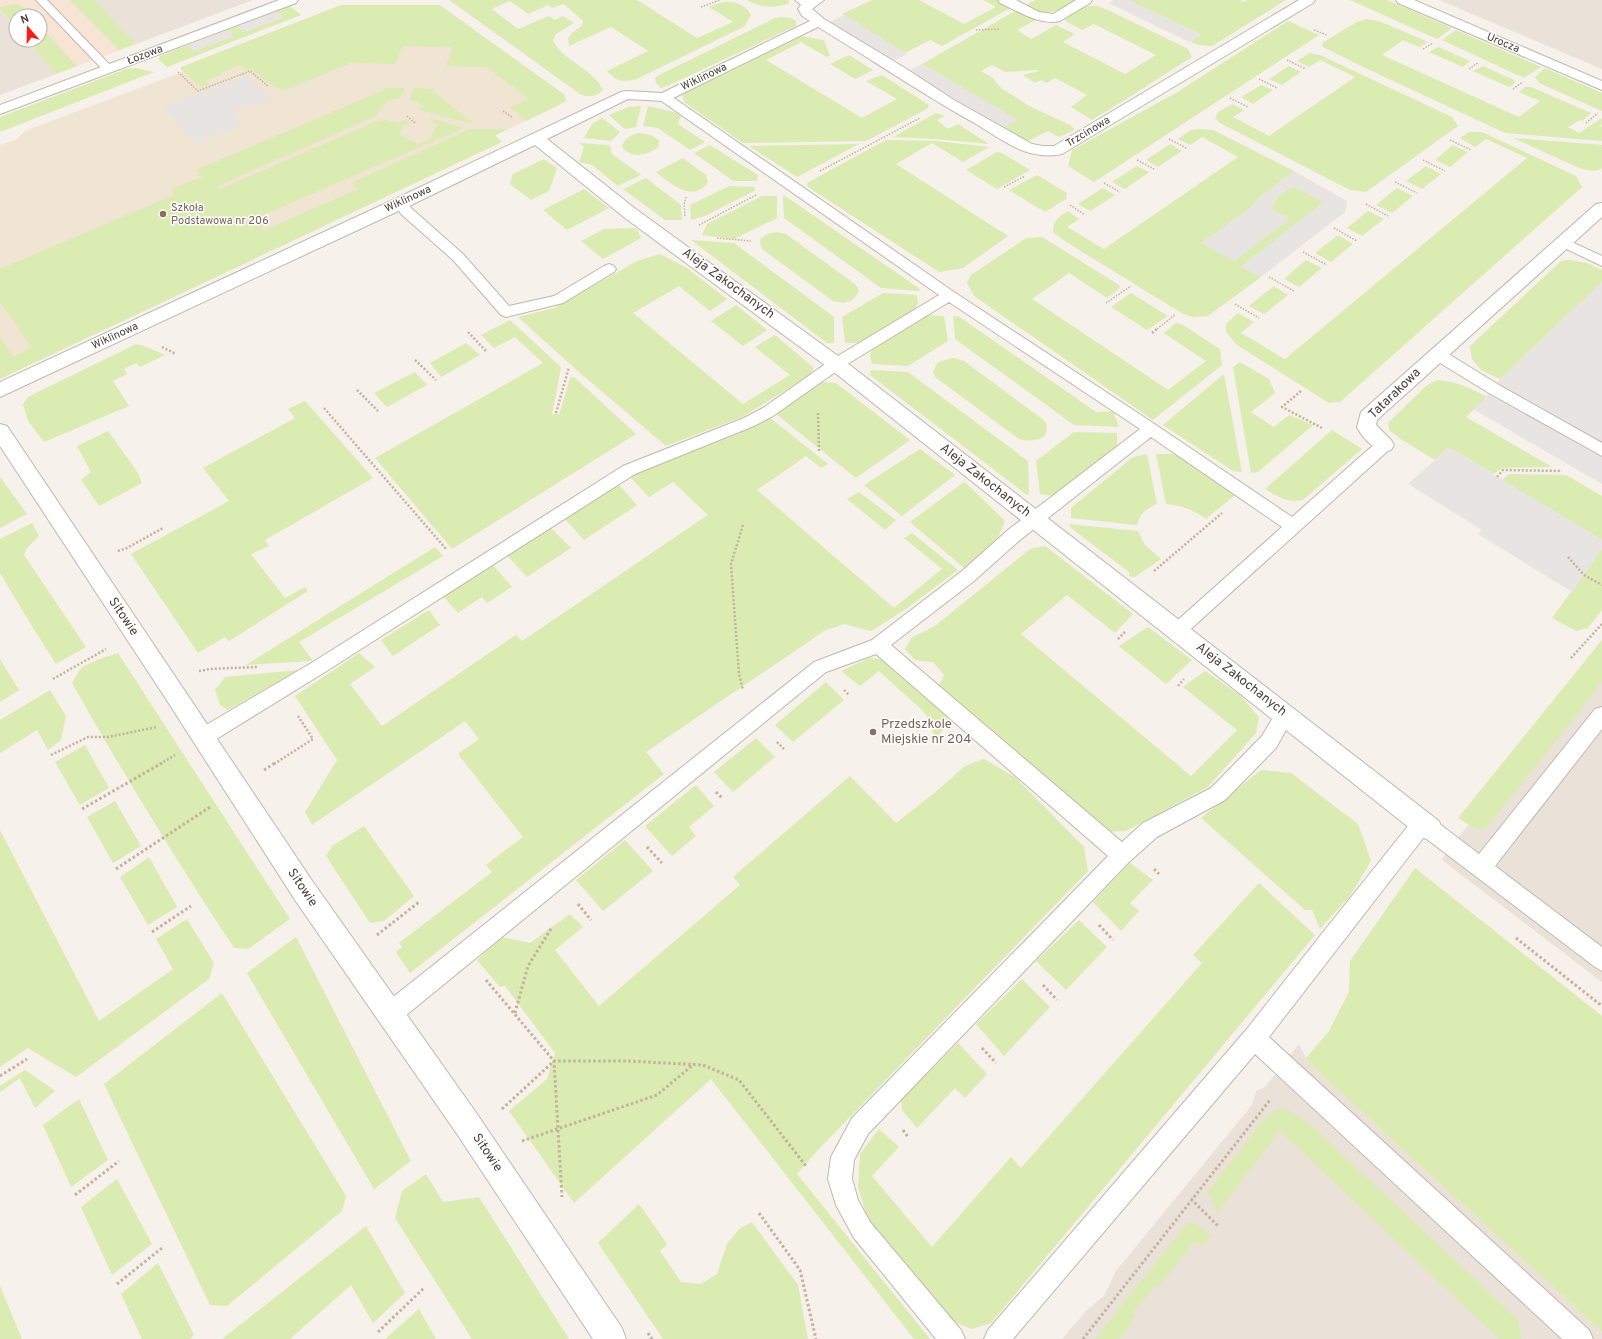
<svg xmlns="http://www.w3.org/2000/svg" width="1602" height="1339" font-family="Overpass,sans-serif">
	<style>
		.residential { fill: #eae2d8 }
		.commercial { fill: #f8e4d5 }
		.education { fill: #f0e4d3 }
		.green { fill: #daecb1 }
		.parking { fill: #e7e4e2 }
		.lines { fill: none; stroke-linecap: round; stroke-linejoin: round }
		.service-casing { stroke: #c2b7ac; stroke-width: 2 }
		.minor-casing { stroke: #c2b7ac; stroke-width: 2 }
		.path-far2 { stroke: #c5b19c; stroke-width: 1.5; stroke-dasharray: 1.5 1.5; stroke-linecap: butt }
		.path-far1 { stroke: #c5b19c; stroke-width: 2.5; stroke-dasharray: 2 2; stroke-linecap: butt }
		.path { stroke: #c5b19c; stroke-width: 3; stroke-dasharray: 2.5 2.5; stroke-linecap: butt }
		.service { fill: #fff; fill-rule: evenodd }
		.minor { fill: #fff; fill-rule: evenodd }
		.education-dot { fill: #8d6e63; stroke: #fff; stroke-width: 1.5 }
		.labels { text-anchor: middle; dominant-baseline: central; stroke-width: 3; stroke-linejoin: round; paint-order: stroke }
		.far-street-label { font-size: 11px; fill: #4b4037; stroke: #fff }
		.far-education-label { font-size: 11px; fill: #785e54; stroke: #fff; text-anchor: start }
		.street-label { font-size: 13px; fill: #4b4037; stroke: #fff }
		.education-label { font-size: 13px; fill: #785e54; stroke: #fff; text-anchor: start }
	</style>
	<rect width="100%" height="100%" fill="#f6f1ea"/>
	<!-- residential -->
	<path class="residential" d="M91 0H253L136 44Z
		M1439 0H1602V69Z
		M1 10 16 28V40H27L56 74 0 95V11Z
		M1602 677V982L1442 860 1452 845 1483 807Z
		M1299 1044 1306 1058 1316 1070 1602 1332V1339H1062L1087 1310 1104 1296 1116 1271 1252 1105 1256 1091 1265 1087Z"/>
	<!-- commercial -->
	<path class="commercial" d="M0 0H91L136 44 56 74 27 40H40V16H16V28L2 11H0Z"/>
	<!-- education -->
	<path class="education" d="M442 12 562 98 560 105 178 284 31 347 13 357 0 336V145L17 139 25 131 330 16Z"/>
	<!-- green -->
	<path class="green" d="M69 0H94L136 44 119 50Z
		M449 0H637L697 38 733 22 709 7C721 2 728 0 739 4 745 7 748 9 751 15L745 26 637 79C622 82 618 83 607 71L648 51 611 27 569 46 568 38 573 32 582 26 583 21 564 4 552 8 548 5 528 14 510 1 492 9 518 29 549 16 555 20 563 16 574 23 556 34 553 40C561 60 593 68 603 90 596 97 589 98 580 94Z
		M747 0H788L789 1 788 4C773 8 761 8 747 0Z
		M872 0H919L964 24 996 7 983 0H998L1012 7 942 46 930 40 905 53 842 14Z
		M1035 0H1077C1061 10 1046 18 1027 8L1026 5Z
		M1129 0H1240L1244 2 1246 0H1286L1212 46 1199 45 1190 42 1201 35Z
		M1350 0H1387L1452 28 1437 39Z
		M15 4 20 5 30 16H16V27L0 9V7Z
		M341 5H440L565 95 566 101 526 121 510 107 529 99 487 67 446 66 453 47 403 46 395 64 350 63 283 91 280 88 274 87 251 69 246 70 240 65 220 73 221 75 206 80 209 85 201 87 181 69V67Z
		M290 6 301 15 167 67 158 59 160 56 188 45 194 51 233 36 227 30 237 26 244 32 283 17 276 11Z
		M1084 6H1097L1108 10 1188 49 1192 57 1128 98 1092 120 1071 107 1087 95 1055 78 1046 83 1041 80 1035 83 1023 75 1039 71 1038 70 1005 72 992 65 981 71 993 78 1001 88 1031 107 1070 125 1074 129 1073 131 1059 137 1048 131 1028 141 1017 137 1003 128 1017 120 922 64 1017 10 1039 18 1017 30 1031 39 1056 25 1075 34 1063 42 1125 74 1156 55 1094 24 1082 30 1065 21 1064 17Z
		M781 17 791 18 796 21V26L667 86 661 88 656 83 655 78 659 75 775 18Z
		M1366 19 1379 21 1426 41 1427 43 1419 47 1403 40 1382 55 1519 117 1540 101 1519 92 1525 87H1531L1591 113 1582 121 1580 120 1568 127 1579 133 1602 118V124L1600 126 1602 127V141L1505 133 1361 66 1323 47 1322 43 1357 22Z
		M1288 21 1319 35 1094 182 1068 166 1072 150 1176 93Z
		M40 26 77 66 56 74 27 40H40Z
		M1456 30 1541 67 1524 78 1442 40Z
		M801 36 824 40 830 56 827 57 801 42 766 60 862 118 897 99 866 81 882 75 929 105 927 109 866 141 743 143 684 102 682 94 685 92Z
		M1438 47 1470 61 1463 67 1429 52Z
		M1310 53 1320 55 1452 117 1458 126 1366 192 1350 190 1220 123 1215 118 1218 112 1232 104 1244 110 1233 117 1269 136 1355 77 1320 60 1309 67 1297 61Z
		M849 55 873 70 855 79 830 64Z
		M1289 66 1301 72 1282 85 1269 79Z
		M1483 66 1514 80 1515 83 1509 87 1473 71Z
		M136 68 154 72 0 132V117L126 69Z
		M1545 68 1602 93V111L1539 83 1535 77Z
		M1261 85 1273 90 1253 104 1241 97Z
		M385 88H405L400 98C389 99 382 104 377 114L378 115 217 186 220 189 382 119 398 123 407 120 411 123 403 126 400 134C405 139 412 140 418 144L430 139 437 125 429 118 464 128 254 219 264 230 358 189 351 183 470 129H508L495 135 502 142 0 379V336L13 357 31 347 0 302V269L174 195 172 189 202 177 196 170 384 90Z
		M414 88 433 89V91L474 124 420 110 421 105 412 100H409Z
		M641 106 636 127 625 129 609 115 629 107Z
		M648 106 674 112 681 116 678 124 705 142 690 150 658 128 643 126Z
		M936 113 945 116 937 120 948 129 958 124 989 144 934 139 893 137Z
		M602 118 620 132 611 141 584 138 592 124Z
		M1201 129 1213 130 1294 171 1261 196 1251 207 1289 219 1272 209C1272 197 1285 192 1293 186L1324 202 1242 266 1261 277 1208 316 1193 317 1183 314 1063 240 1053 232C1053 220 1059 217 1068 211L1079 219 1067 227 1104 249 1238 157 1202 137 1190 145 1178 139 1191 130Z
		M1469 132H1482L1576 176 1582 187 1340 402 1329 403 1237 345 1226 332V324L1238 313 1254 322 1241 333 1285 359 1527 158 1486 139 1475 147 1460 138Z
		M638 133C647 134 653 134 659 141L658 147C647 156 631 159 622 147 624 138 630 136 638 133Z
		M1513 138 1602 145V168C1596 173 1586 170 1579 168Z
		M886 140 936 141 989 147 963 162 932 143 896 164 1008 236 963 268 939 272 808 187 807 183Z
		M579 143 610 145 612 154 641 175 618 186 592 165 579 162 584 147Z
		M859 144 797 177 749 146Z
		M1170 144 1182 151 1158 167 1146 160Z
		M710 145 758 175 757 181H733L694 153Z
		M1453 145 1468 152 1450 167 1435 160Z
		M997 152 1002 153 1030 170 997 189 966 170Z
		M683 158 706 175 708 182C693 204 670 183 656 172Z
		M544 159 557 168 549 191 531 200 510 184 513 174Z
		M1137 166 1149 172 1125 189 1112 182Z
		M1426 166 1441 174 1422 189 1406 181Z
		M1037 175 1067 193 1066 199 1045 212 1009 190Z
		M646 178 681 205 682 220H665L623 189Z
		M729 186 755 187 754 191 705 216 691 220 690 205Z
		M1103 188 1115 195 1090 211 1078 204Z
		M1397 188 1413 196 1392 213 1376 205Z
		M584 189 609 208 567 230 543 210Z
		M762 196H777V218L734 239 702 235 707 224Z
		M783 196H785L920 289 919 291 881 288 784 218Z
		M1368 211 1384 219 1362 236 1347 228Z
		M635 228 638 231 641 238 603 259 581 241 604 229Z
		M776 232 786 234 855 284 859 290C855 303 845 304 833 301L762 249 760 244 761 238 768 234Z
		M1338 235 1353 244 1331 262 1315 253Z
		M1042 237 1119 285 1120 288 1107 298 1069 273 1032 299 1168 390 1206 361 1164 333 1176 323 1181 324 1220 349 1222 365 1153 420 974 296 967 283 971 275 1026 238Z
		M691 240 734 243 834 317V343H827Z
		M660 254 687 268 727 299 710 311 679 286 633 313 743 404 790 375 755 347 775 335 814 368 810 375 742 417 666 446 580 373 518 317 554 308 637 261Z
		M1306 260 1322 268 1299 287 1284 279Z
		M1570 260 1587 263 1602 270V282L1500 379 1481 370 1472 359 1470 346 1561 261Z
		M1274 286 1288 295 1264 314 1249 306Z
		M883 293 917 295 918 303 914 311 863 343H845L842 317Z
		M1131 293 1168 316 1147 330 1111 307Z
		M736 305 767 330 743 346 711 321Z
		M926 315 944 316 948 341 908 366 872 364 870 356 872 350Z
		M953 316H958L1096 412 1113 411 1119 427 1074 425 955 339Z
		M510 320 561 367 552 415 556 413 559 415 570 378 574 377 636 434 452 549 375 458 543 363 515 337 494 348 481 335Z
		M466 343 480 355 441 377 430 363Z
		M136 344 144 346 165 355 140 367 136 363 124 369 127 374 113 381 129 406 44 442 28 421 23 404 28 397Z
		M953 358 964 361 1045 421C1053 440 1034 443 1019 439L935 377 933 371 938 362Z
		M1240 362 1269 379 1275 393 1251 412 1274 427 1289 415 1313 425 1258 472 1251 473 1233 367Z
		M871 370 908 372 1028 461 1029 494 1027 495 870 375Z
		M415 372 427 385 387 407 374 393Z
		M1224 374 1242 472 1233 471 1163 425Z
		M1437 380C1456 381 1470 388 1487 397L1466 417 1552 467 1502 468 1494 474 1448 447 1435 460 1402 440 1389 430 1388 423 1426 386Z
		M822 382 836 383 910 440 856 478 776 414Z
		M305 401 373 478 265 540 269 546 251 554 285 598 305 587 308 591 229 641 225 637 198 653 131 554 229 501 203 468 295 418 288 409Z
		M769 417 828 464 821 468 806 456 757 490 894 608 942 569 904 538 912 533 958 570 906 609 871 631 844 624 824 631 646 752 664 774 410 973 396 952 402 947 399 943 492 872 486 865 523 837 458 754 479 739 465 721 312 825 305 812 337 760 295 696 359 653 375 667 350 684 382 726 516 635 522 641 708 515 673 482 649 497 630 477C675 454 727 444 769 417Z
		M1332 430 1362 449 1304 499C1290 505 1277 496 1265 489Z
		M108 431 138 473 142 483 99 506 81 480 91 472 77 446Z
		M1074 432 1117 433V446L1055 496 1040 494 1036 461Z
		M920 449 955 475 902 516 864 485Z
		M1147 454 1157 504C1146 509 1140 513 1137 525L1071 518V508L1133 457Z
		M1156 454H1176L1235 495 1206 519C1193 510 1182 505 1166 504Z
		M1509 474 1566 475 1602 496V540L1502 480Z
		M0 477 27 514 0 528Z
		M964 482 969 486 1005 521 998 538 964 568 910 522Z
		M618 484 637 505 584 540 564 518Z
		M859 492 896 520 885 530 847 499Z
		M32 523 39 536 27 548 24 555 86 647 56 664 30 623 0 573V539Z
		M1069 524 1138 531 1145 545 1161 559 1135 577 1129 576V572L1071 528Z
		M551 528 571 548 527 577 507 555Z
		M1045 546 1133 614 1115 633 1067 595 1021 634 1191 776 1237 730 1183 687 1205 671 1240 695 1259 717 1256 733 1208 787 1126 831 1104 832 938 687 944 675 933 662 915 660 905 649 911 638 935 626 1030 549Z
		M435 547 443 556 299 642 313 661 246 665Z
		M1602 549V610L1588 628 1576 631 1552 618Z
		M493 565 512 587 487 603 482 597 458 613 443 596Z
		M429 610 440 625 393 656 381 640Z
		M1148 627 1192 660 1166 684 1119 646Z
		M1602 640V681L1578 714 1484 830 1474 828 1458 818Z
		M118 653 290 919 248 949 234 948C177 862 123 773 72 683L82 667 97 660Z
		M869 658 882 659 898 675 945 714 948 722 935 741 930 721 924 712 879 671 860 686 841 671Z
		M0 659 19 690 0 702Z
		M299 670 228 710 220 705 215 690 225 677Z
		M826 682 844 700 793 742 775 725Z
		M50 690 66 716 61 740 48 750 37 730 0 753V720Z
		M756 738 775 757 733 792 714 772Z
		M85 745 109 788 80 805 55 762Z
		M984 759 1015 777 1084 847 1088 871 816 1152 797 1174 930 1339H914L711 1079 574 1203 509 1111 547 1079 555 1053 505 986 500 987 477 960 502 937 530 943 570 914 583 927 555 950 599 1006 740 885 733 877 850 776 896 823 932 795 965 766Z
		M1261 770 1291 773 1358 824 1371 861 1350 896 1320 929 1312 910H1305L1201 818Z
		M696 785 714 806 689 827 696 836 672 856 645 826Z
		M115 801 141 846 113 863 87 817Z
		M364 826 414 896 384 921 370 923 326 856 332 846Z
		M0 830 99 1021 173 969 156 939 187 919 214 963 209 979 76 1077 28 1048 0 1067Z
		M625 840 653 871 603 911 576 880Z
		M149 857 177 907 148 925 120 877Z
		M1130 863 1153 880 1130 903 1139 911 1121 931 1093 902Z
		M1415 868 1602 1016V1332L1316 1070 1306 1058 1329 1031 1349 992 1350 961Z
		M1259 883 1315 935 991 1323 972 1329 947 1319 908 1272 867 1216 858 1187 860 1154 879 1129 899 1147 872 1176 932 1247 1011 1157 1021 1168 1202 963 1193 955Z
		M1079 920 1107 947 1066 990 1036 961Z
		M296 937 411 1161 374 1189 247 973Z
		M1022 979 1050 1007 1004 1056 976 1024Z
		M222 993 346 1196 342 1211 227 1306 210 1305 104 1084Z
		M958 1043 987 1074 965 1098 955 1088 917 1128 902 1110 901 1100Z
		M25 1070 55 1091 35 1108 20 1078 0 1092V1086Z
		M79 1099 108 1160 71 1187 43 1125Z
		M1278 1109 1288 1110 1308 1122 1518 1320 1521 1339H1499L1280 1131 1217 1213 1208 1192 1263 1120Z
		M426 1174 443 1202 479 1197 569 1339H472L395 1218 402 1191Z
		M117 1179 152 1244 112 1275 81 1207Z
		M639 1204 667 1244 660 1251 681 1282 701 1284 717 1274 727 1244 739 1229 752 1222 798 1285 808 1339H663L598 1243Z
		M1188 1222 1199 1225 1210 1236 1202 1247 1195 1241 1159 1287 1156 1285 1133 1313 1136 1317 1119 1339H1095Z
		M366 1226 405 1293 373 1323 351 1285 290 1339H222Z
		M158 1263 194 1335 190 1339H142L121 1294Z
		M0 1286 22 1339H0Z
		M419 1309 436 1339H385Z"/>
	<!-- parking -->
	<path class="parking" d="M1114 0H1129L1201 35 1189 42 1109 3Z
		M276 11 283 17 244 32 237 26Z
		M844 15 905 53 907 54 893 61 830 22Z
		M227 30 233 36 194 51 188 45Z
		M922 64 1018 120 1003 128 908 71Z
		M246 76 273 101 262 105 258 102 231 112 242 124 196 143 163 107Z
		M1294 171 1347 201 1345 212 1261 277 1241 267 1323 202 1293 186 1276 197 1272 204V209L1290 219 1234 261 1201 243 1251 207 1261 196Z
		M1602 282V484L1473 409 1494 389 1500 379Z
		M1448 447 1602 540V549L1572 592 1478 534 1482 530 1408 484 1435 460Z"/>
	<g class="lines">
		<defs>
			<path id="service" d="M36 0H47L112 67 114 69 112 71H104Z
				M795 0H808L813 5 812 7H804Z
				M664 93 668 94 954 292 1156 425 1292 517 1378 441 1384 439 1390 441 1392 445 1390 449 1183 636 1177 638 1171 636 1168 631 1171 626 1282 527 1151 437 1020 540 974 581 891 645 1122 842 1143 823 1211 788 1262 736 1278 709 1285 707 1292 709 1294 715 1276 748 1225 800 1157 837 1129 862 868 1134 854 1160 852 1179 858 1200 870 1222 961 1330 965 1339H936L854 1238 836 1205 828 1179 831 1157 852 1118 1108 856 876 654 826 672 399 1021 391 1024 383 1021 380 1013 383 1005 814 662 872 640 962 571 1008 530 1140 429 949 302 841 368 773 416 754 426 635 474 325 672 210 743 203 745 196 743 194 737 196 731 313 662 623 466 744 418 763 408 831 360 939 295 660 100 658 97 660 94Z
				M401 199 406 200 411 208 463 254 509 306 554 296 604 266 609 264 614 266 616 269 614 272 563 303 506 317 501 315 453 260 401 214 394 203 396 200Z
				M1563 238 1602 256V266L1558 245 1556 242 1558 239Z
				M1437 349 1442 350 1499 385 1602 443V456L1489 393 1432 358 1430 354 1432 350Z
				M1602 707V729L1495 866 1602 947V971L1595 967 1424 837 1269 1037 1589 1330 1593 1339H1562L1255 1054 1013 1339H984L988 1330 1246 1030 1324 931 1416 816 1423 814 1430 816 1432 820 1437 822 1479 854 1595 709Z"/>
			<path id="minor" d="M279 0H298L296 3 0 114V105Z
				M807 0H824L812 9 824 19 905 68 954 100 1032 144 1043 146H1054L1299 0H1315L1313 3 1062 154C1049 157 1033 155 1021 150 1005 143 991 133 976 124 922 94 871 59 818 27L669 100 664 101 628 99 547 139 637 210 842 359 1439 821 1442 829 1439 837 1430 840 1421 837 830 369 625 218 535 145 407 207 0 397V382L395 199 621 92 626 91 662 93 810 21 802 16 798 9 803 2Z
				M998 0H1016L1039 12 1053 14 1076 0H1092L1090 3 1060 21C1040 26 1018 11 1000 3Z
				M1396 0H1414L1602 81V90L1398 3Z
				M1602 203V217L1377 420 1376 425 1391 440 1394 445 1391 450C1377 454 1363 439 1357 427L1361 412 1596 204Z
				M0 424 7 426 313 882 477 1114 622 1328 626 1339H593L457 1134 295 900 166 699 0 446Z"/>
		</defs>
		<!-- service casing -->
		<use href="#service" class="service-casing"/>
		<!-- minor casing -->
		<use href="#minor" class="minor-casing"/>
		<!-- path-far2 -->
		<path class="path-far2" d="M701 7 720 0
			M976 30 1000 29
			M1314 30 1327 35
			M1423 49 1433 43
			M1287 60 1306 69
			M1469 69 1478 63
			M178 72 198 91 250 71 269 87
			M1259 79 1277 88
			M1513 89 1523 82
			M1230 98 1248 107
			M503 111 513 118
			M407 116 415 123
			M1586 123 1598 113
			M1169 139 1186 148
			M1450 140 1471 150
			M1137 160 1154 169
			M1423 160 1445 171
			M820 171 920 118
			M1395 182 1417 193
			M1104 183 1120 192
			M1004 187 1025 176
			M1366 204 1388 216
			M1070 205 1085 215
			M685 216 684 205 686 197
			M699 225 756 195
			M1334 228 1357 241
			M717 238 751 241
			M1303 252 1327 265
			M1269 277 1294 291
			M1106 303 1131 286
			M1235 304 1259 318
			M1157 329 1176 314"/>
		<!-- path-far1 -->
		<path class="path-far1" d="M468 332 487 352
			M1152 333 1158 328
			M162 347 176 354
			M415 360 436 380
			M357 390 378 411
			M1301 391 1282 407 1322 428
			M324 408 447 550
			M556 413 569 367
			M818 413 819 452
			M1497 477 1503 470 1562 471
			M743 525 731 564 739 674 743 690
			M118 551 127 548 163 528
			M1568 557 1584 575 1602 585
			M1154 571 1222 513
			M1118 639 1125 632
			M1571 658 1602 624
			M199 671 210 669 257 667
			M53 679 106 649
			M1178 686 1184 679
			M844 690 849 695
			M777 742 784 749
			M51 755 88 737H108L157 727
			M160 764 175 755
			M274 764 313 739 298 716"/>
		<!-- path -->
		<path class="path" d="M264 770 275 763
			M716 792 723 799
			M82 809 162 763
			M647 847 662 863
			M116 869 210 807
			M1154 869 1159 874
			M578 904 591 920
			M1099 925 1113 940
			M152 932 191 906
			M377 935 419 902
			M1516 938 1602 1006
			M486 980 554 1061H627L703 1065 739 1080 806 1166
			M1043 985 1057 1000
			M515 1013 528 966 552 927
			M982 1048 996 1063
			M0 1076 27 1059
			M502 1109 554 1061 562 1197
			M903 1130 908 1137
			M522 1141 657 1095 694 1064
			M75 1195 119 1161
			M1191 1199 1218 1226
			M759 1213 800 1270 816 1339
			M117 1284 162 1248
			M378 1332 424 1288
			M648 1333 652 1339
			M1083 1339 1270 1100"/>
		<!-- service -->
		<use href="#service" class="service"/>
		<!-- minor -->
		<use href="#minor" class="minor"/>
	</g>
	<!-- markers -->
	<g class="education-dot">
		<circle cx="163" cy="214" r="4"/>
		<circle cx="873" cy="732" r="4"/>
	</g>
	<g class="labels">
		<!-- far-street labels -->
		<g class="far-street-label">
			<text transform="translate(1503 43) rotate(23)">Urocza</text>
			<text transform="translate(145 55) rotate(-21)">Łozowa</text>
			<text transform="translate(704 77) rotate(-26)">Wiklinowa</text>
			<text transform="translate(1088 132) rotate(-31)">Trzcinowa</text>
			<text transform="translate(408 199) rotate(-25)">Wiklinowa</text>
			<text transform="translate(115 336) rotate(-25)">Wiklinowa</text>
		</g>
		<!-- far-education labels -->
		<g class="far-education-label">
			<text x="171" y="208">Szkoła<tspan x="171" dy="13">Podstawowa nr 206</tspan></text>
		</g>
		<!-- street labels -->
		<g class="street-label">
			<text transform="translate(728 284) rotate(36)">Aleja Zakochanych</text>
			<text transform="translate(1395 394) rotate(-44)">Tatarakowa</text>
			<text transform="translate(985 481) rotate(38)">Aleja Zakochanych</text>
			<text transform="translate(123 617) rotate(56)">Sitowie</text>
			<text transform="translate(1241 680) rotate(38)">Aleja Zakochanych</text>
			<text transform="translate(302 888) rotate(56)">Sitowie</text>
			<text transform="translate(487 1153) rotate(56)">Sitowie</text>
		</g>
		<!-- education labels -->
		<g class="education-label">
			<text x="881" y="725">Przedszkole<tspan x="881" dy="15">Miejskie nr 204</tspan></text>
		</g>
	</g>
	<!-- north arrow -->
	<g transform="translate(28 28) rotate(340)"><circle r="19" fill="#ffffff" stroke="#b7b3af"/>
	<path d="M0-3L7 15L0 10L-7 15Z" fill="#ff1a18"/>
	<text y="-6" font-size="11" font-weight="bold" text-anchor="middle" fill="#4b4037">N</text>
	</g>
</svg>
